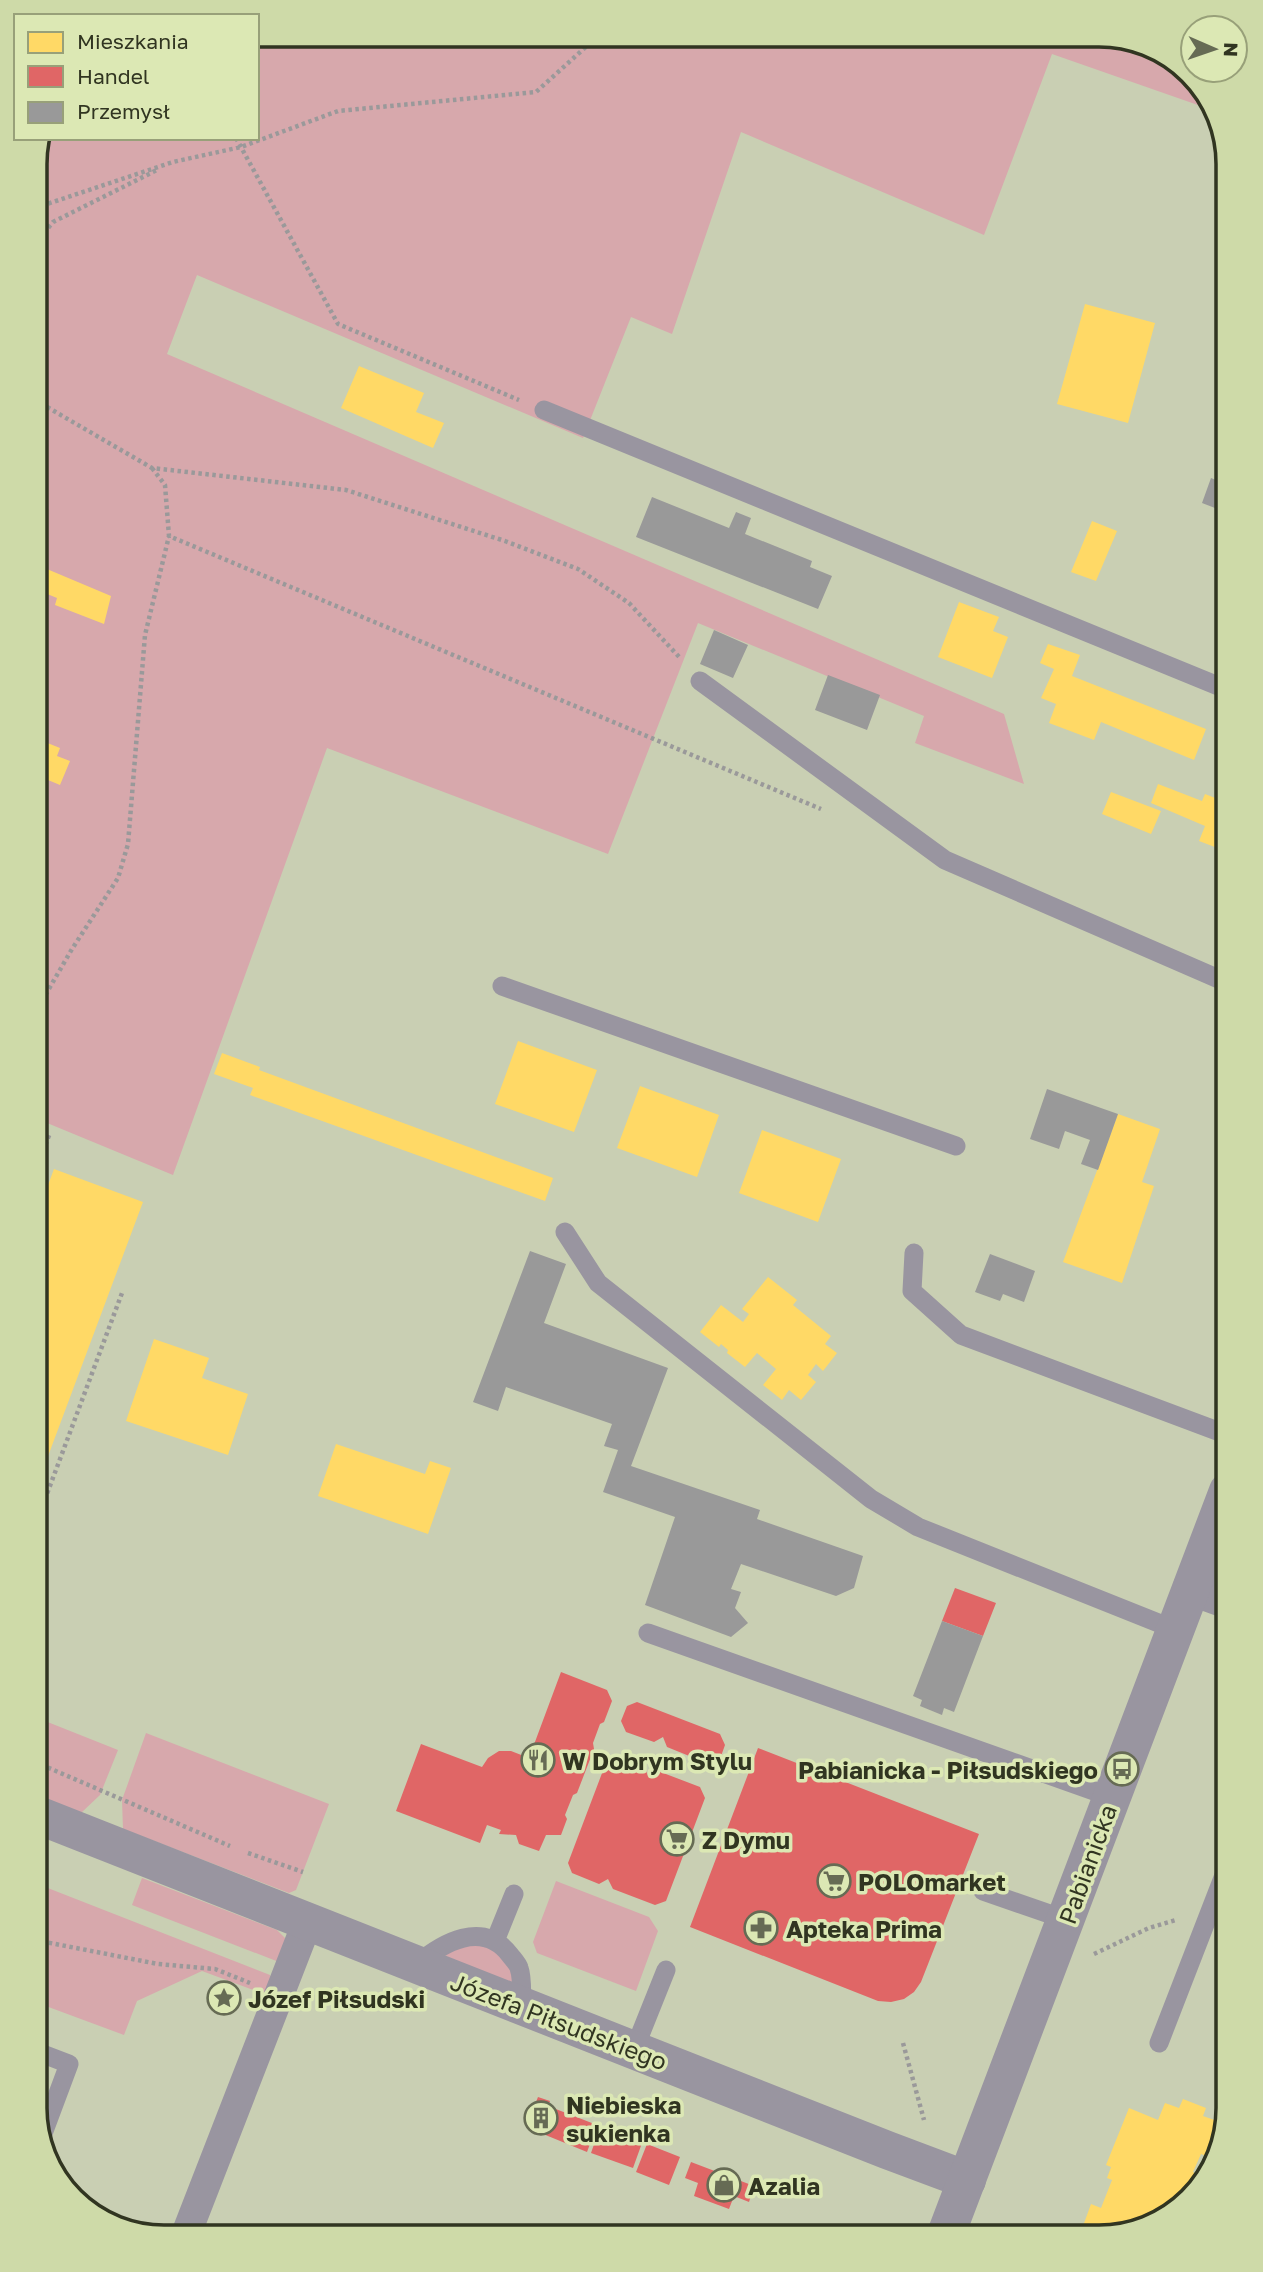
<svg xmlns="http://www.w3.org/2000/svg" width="1263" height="2272" font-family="'Golos Text',sans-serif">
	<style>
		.green { fill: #d7a8ac }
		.homes { fill: #ffd966 }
		.shops { fill: #e06666 }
		.industry { fill: #999 }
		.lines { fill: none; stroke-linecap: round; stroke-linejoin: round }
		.path { stroke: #9a999a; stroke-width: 4.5; stroke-dasharray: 3.5 3.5; stroke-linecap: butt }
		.service { stroke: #9995a0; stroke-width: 19 }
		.pedestrian { stroke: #9995a0; stroke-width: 30 }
		.minor { stroke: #9995a0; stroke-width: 38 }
		.tertiary { stroke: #9995a0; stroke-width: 38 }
		.labels { text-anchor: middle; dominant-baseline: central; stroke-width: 7; stroke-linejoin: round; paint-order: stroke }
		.poi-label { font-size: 24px; font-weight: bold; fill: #313521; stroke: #dce8b4; text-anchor: start }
		.street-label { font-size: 24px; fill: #313521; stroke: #dce8b4 }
		.rim { fill: none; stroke: #313521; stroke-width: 3.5 }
	</style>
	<rect width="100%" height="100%" fill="#c9cfb3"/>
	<!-- green -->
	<path class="green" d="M257 35H1108L1171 57 1215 111 1052 54 984 235 741 132 672 334 631 317 583 438 197 275 167 354 1004 714 1024 784 915 743 924 716 698 623 608 854 327 748 173 1175 35 1118V156L43 138H257Z
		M35 1717 118 1750 100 1795 81 1813 35 1795Z
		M146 1733 329 1804 296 1890 289 1893 123 1829 122 1800Z
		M142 1878 277 1930 286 1939 284 1964 132 1905Z
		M556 1881 649 1917 658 1931 636 1991 537 1953 533 1942Z
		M35 1883 270 1975 272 1983 267 1995 202 1971 137 2001 124 2035 35 2002Z
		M454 1939 505 1948 522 2006 436 1949Z"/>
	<!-- homes -->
	<path class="homes" d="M1085 304 1155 323 1128 423 1057 404Z
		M359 366 424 393 416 412 444 423 433 448 341 408Z
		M1092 521 1117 531 1096 581 1071 572Z
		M35 564 111 596 104 624 55 605 57 598 35 589Z
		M959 602 999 617 993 631 1008 637 992 678 938 657Z
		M1048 644 1080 655 1072 676 1206 729 1194 760 1101 722 1094 740 1049 723 1056 704 1041 698 1054 669 1040 663Z
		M35 738 60 748 57 756 70 761 60 785 48 780 46 784 35 780Z
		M1158 784 1202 801 1205 794 1228 803V852L1199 841 1205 826 1151 803Z
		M1111 792 1161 811 1151 834 1102 814Z
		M518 1041 597 1070 574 1132 495 1104Z
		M222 1053 260 1067 259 1070 553 1178 545 1201 250 1095 253 1088 214 1074Z
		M640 1086 719 1115 697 1177 617 1148Z
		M1118 1114 1160 1129 1142 1182 1154 1186 1122 1283 1063 1262Z
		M762 1130 841 1159 818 1222 739 1193Z
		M54 1169 143 1202 35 1491V1220Z
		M768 1277 797 1300 793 1305 831 1336 825 1344 837 1353 823 1371 816 1364 808 1375 816 1382 801 1400 789 1390 782 1400 763 1385 776 1369 757 1353 745 1367 727 1353 728 1350 721 1344 719 1347 700 1332 721 1305 743 1322 749 1314 742 1309Z
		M154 1339 209 1358 202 1378 248 1394 228 1455 126 1421Z
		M336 1444 425 1474 430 1461 451 1468 428 1534 318 1496Z
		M1183 2099 1206 2108 1203 2116 1220 2122 1206 2156 1201 2154 1193 2172 1198 2175 1191 2192 1149 2227 1099 2237H1079L1091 2204 1101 2208 1112 2180 1107 2178 1111 2167 1106 2165 1129 2108 1158 2120 1165 2103 1179 2108Z"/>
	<!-- shops -->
	<path class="shops" d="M955 1588 996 1603 983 1636 942 1621Z
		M561 1672 607 1690 612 1701 604 1722 600 1724 593 1743 594 1749 577 1793 573 1795 565 1815 567 1819 561 1835H546L539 1851 519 1844 516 1835 499 1834 501 1830 487 1825 480 1843 396 1811 421 1744 482 1767 488 1758 499 1751H511L529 1758Z
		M637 1702 720 1734 725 1745 720 1759 709 1764 667 1747 663 1737 654 1742 626 1732 621 1721 627 1706Z
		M758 1748 979 1834 921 1982 914 1992 904 1999 891 2002 878 2001 690 1927Z
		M617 1756 644 1766 648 1776 658 1771 700 1787 705 1798 666 1901 655 1905 613 1889 608 1879 599 1884 572 1873 568 1863 607 1760Z
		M538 2097 550 2101 548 2106 597 2125 587 2152 526 2127Z
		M600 2127 642 2143 633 2168 591 2153Z
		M647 2144 680 2157 669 2185 636 2172Z
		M691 2162 754 2186 749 2202 734 2196 729 2209 694 2196 698 2183 685 2178Z"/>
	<!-- industry -->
	<path class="industry" d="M1211 478 1228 485V513L1202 503Z
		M652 497 729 528 736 512 751 518 745 534 812 561 810 567 832 576 818 609 636 537Z
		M714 630 748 645 733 678 700 664Z
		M828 675 880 695 867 730 815 710Z
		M1047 1089 1118 1114 1098 1170 1081 1164 1090 1140 1065 1131 1059 1149 1030 1139Z
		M530 1251 566 1264 544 1323 668 1368 631 1466 760 1510 757 1519 863 1556 854 1588 836 1596 741 1564 731 1589 741 1592 735 1608 748 1623 731 1637 645 1605 675 1517 603 1492 618 1450 604 1446 612 1424 506 1387 498 1411 473 1402Z
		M990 1254 1035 1271 1024 1302 1003 1294 1000 1301 975 1292Z
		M942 1621 983 1636 954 1712 944 1708 942 1715 920 1706 922 1700 913 1696Z"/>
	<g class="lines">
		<!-- path -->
		<path class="path" d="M569 35 591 40
			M236 138 338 324 519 400
			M35 208 173 162 241 147 338 111 536 92 599 35
			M35 244 53 222 159 169
			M35 400 152 468 346 490 505 541 578 569 629 603 681 659
			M152 468 165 485 169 536 821 809
			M35 988 48 989
			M35 1013 72 949 118 878 128 844 145 635 169 536
			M35 1171 50 1133
			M35 1526 122 1293
			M35 1762 230 1846
			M248 1853 303 1872
			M35 1940 158 1964 215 1969 250 1983
			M1094 1954 1149 1928 1176 1920
			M903 2043 924 2120"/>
		<!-- service -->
		<path class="service" d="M544 410 1228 690
			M700 681 945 860 1228 983
			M502 986 956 1146
			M565 1232 598 1283 871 1499 918 1527 1176 1630
			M914 1253 912 1291 961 1335 1228 1435
			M648 1633 1111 1797
			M983 1891 1067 1920
			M495 1941 514 1894
			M416 1965C442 1943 483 1919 510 1955 513 1959 518 1964 519 1968 523 1979 521 1995 522 2006
			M1159 2043 1228 1865
			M634 2050 666 1970
			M35 2051 69 2064 41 2139"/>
		<!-- pedestrian -->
		<path class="pedestrian" d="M185 2237 307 1923"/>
		<!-- minor -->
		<path class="minor" d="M1192 1587 1228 1600
			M35 1814 887 2150 967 2180"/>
		<!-- tertiary -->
		<path class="tertiary" d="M945 2237 1228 1491"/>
	</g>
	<!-- icons -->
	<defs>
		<symbol id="restaurant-ring" viewBox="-11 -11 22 22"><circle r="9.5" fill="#dce8b4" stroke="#666b54" stroke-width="1.5"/><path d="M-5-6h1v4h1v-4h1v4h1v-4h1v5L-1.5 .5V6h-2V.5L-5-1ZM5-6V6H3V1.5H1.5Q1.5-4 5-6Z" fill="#666b54"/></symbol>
		<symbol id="bus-ring" viewBox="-11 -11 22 22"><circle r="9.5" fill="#dce8b4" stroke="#666b54" stroke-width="1.5"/><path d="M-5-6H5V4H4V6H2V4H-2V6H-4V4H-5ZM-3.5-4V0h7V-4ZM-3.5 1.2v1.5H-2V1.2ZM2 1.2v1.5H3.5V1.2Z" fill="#666b54"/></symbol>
		<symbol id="supermarket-ring" viewBox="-11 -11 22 22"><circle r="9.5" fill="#dce8b4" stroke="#666b54" stroke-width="1.5"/><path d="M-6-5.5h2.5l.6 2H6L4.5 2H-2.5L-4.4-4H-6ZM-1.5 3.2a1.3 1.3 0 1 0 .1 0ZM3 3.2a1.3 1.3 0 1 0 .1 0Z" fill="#666b54"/></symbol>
		<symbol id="pharmacy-ring" viewBox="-11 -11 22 22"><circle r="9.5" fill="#dce8b4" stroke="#666b54" stroke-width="1.5"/><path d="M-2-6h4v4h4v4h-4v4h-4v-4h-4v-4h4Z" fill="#666b54"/></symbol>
		<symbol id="sight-ring" viewBox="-11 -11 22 22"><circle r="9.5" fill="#dce8b4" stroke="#666b54" stroke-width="1.5"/><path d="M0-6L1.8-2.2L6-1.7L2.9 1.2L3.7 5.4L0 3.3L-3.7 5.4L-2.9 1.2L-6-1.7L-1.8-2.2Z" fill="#666b54"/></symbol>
		<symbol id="building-ring" viewBox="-11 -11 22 22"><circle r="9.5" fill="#dce8b4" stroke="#666b54" stroke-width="1.5"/><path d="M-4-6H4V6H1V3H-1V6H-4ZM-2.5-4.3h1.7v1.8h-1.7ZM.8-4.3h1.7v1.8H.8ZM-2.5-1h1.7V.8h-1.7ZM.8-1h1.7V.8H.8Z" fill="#666b54"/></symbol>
		<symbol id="shop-ring" viewBox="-11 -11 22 22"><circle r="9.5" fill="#dce8b4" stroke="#666b54" stroke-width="1.5"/><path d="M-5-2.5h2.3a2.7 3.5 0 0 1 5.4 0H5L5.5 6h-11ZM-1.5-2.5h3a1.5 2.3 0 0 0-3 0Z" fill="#666b54"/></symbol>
	</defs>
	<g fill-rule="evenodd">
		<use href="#restaurant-ring" x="519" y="1741" width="38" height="38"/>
		<use href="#bus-ring" x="1103" y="1750" width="38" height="38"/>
		<use href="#supermarket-ring" x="658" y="1820" width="38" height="38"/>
		<use href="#supermarket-ring" x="815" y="1862" width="38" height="38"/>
		<use href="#pharmacy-ring" x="742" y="1909" width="38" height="38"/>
		<use href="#sight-ring" x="205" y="1979" width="38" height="38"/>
		<use href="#building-ring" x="522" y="2099" width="38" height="38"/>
		<use href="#shop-ring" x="705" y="2166" width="38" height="38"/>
	</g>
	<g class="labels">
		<!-- poi labels -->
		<g class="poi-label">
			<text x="562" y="1760">W Dobrym Stylu</text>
			<text x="1098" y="1769" text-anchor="end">Pabianicka - Piłsudskiego</text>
			<text x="702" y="1839">Z Dymu</text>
			<text x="858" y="1881">POLOmarket</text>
			<text x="786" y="1928">Apteka Prima</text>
			<text x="248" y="1998">Józef Piłsudski</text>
			<text x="566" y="2104">Niebieska<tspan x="566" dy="28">sukienka</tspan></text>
			<text x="748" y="2185">Azalia</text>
		</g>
		<!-- street labels -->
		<g class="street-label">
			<text transform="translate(1087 1864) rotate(-70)">Pabianicka</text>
			<text transform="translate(559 2021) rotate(21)">Józefa Piłsudskiego</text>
		</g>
	</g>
	<!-- crop -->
	<path d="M0 0H1263V2272H0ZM164 47H1099A117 117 0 0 1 1216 164V2108A117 117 0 0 1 1099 2225H164A117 117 0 0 1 47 2108V164A117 117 0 0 1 164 47Z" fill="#cedaa8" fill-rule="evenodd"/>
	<path class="rim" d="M164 47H1099A117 117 0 0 1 1216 164V2108A117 117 0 0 1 1099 2225H164A117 117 0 0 1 47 2108V164A117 117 0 0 1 164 47Z"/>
	<!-- legend -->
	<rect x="14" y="14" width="245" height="126" fill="#dce8b4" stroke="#98a079" stroke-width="2"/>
	<rect x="28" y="32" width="35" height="21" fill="#ffd966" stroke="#98a079" stroke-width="2"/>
	<text x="77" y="49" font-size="21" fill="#313521">Mieszkania</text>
	<rect x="28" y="66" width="35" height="21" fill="#e06666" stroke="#98a079" stroke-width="2"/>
	<text x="77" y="84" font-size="21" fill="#313521">Handel</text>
	<rect x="28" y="102" width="35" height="21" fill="#999999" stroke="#98a079" stroke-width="2"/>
	<text x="77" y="119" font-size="21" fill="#313521">Przemysł</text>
	<!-- north arrow -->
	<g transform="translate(1214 49) rotate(92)"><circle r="33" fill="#dce8b4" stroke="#98a079" stroke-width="2"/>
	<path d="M0-5L12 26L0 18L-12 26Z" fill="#666b54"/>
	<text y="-10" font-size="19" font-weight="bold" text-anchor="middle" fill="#313521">N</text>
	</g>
</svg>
